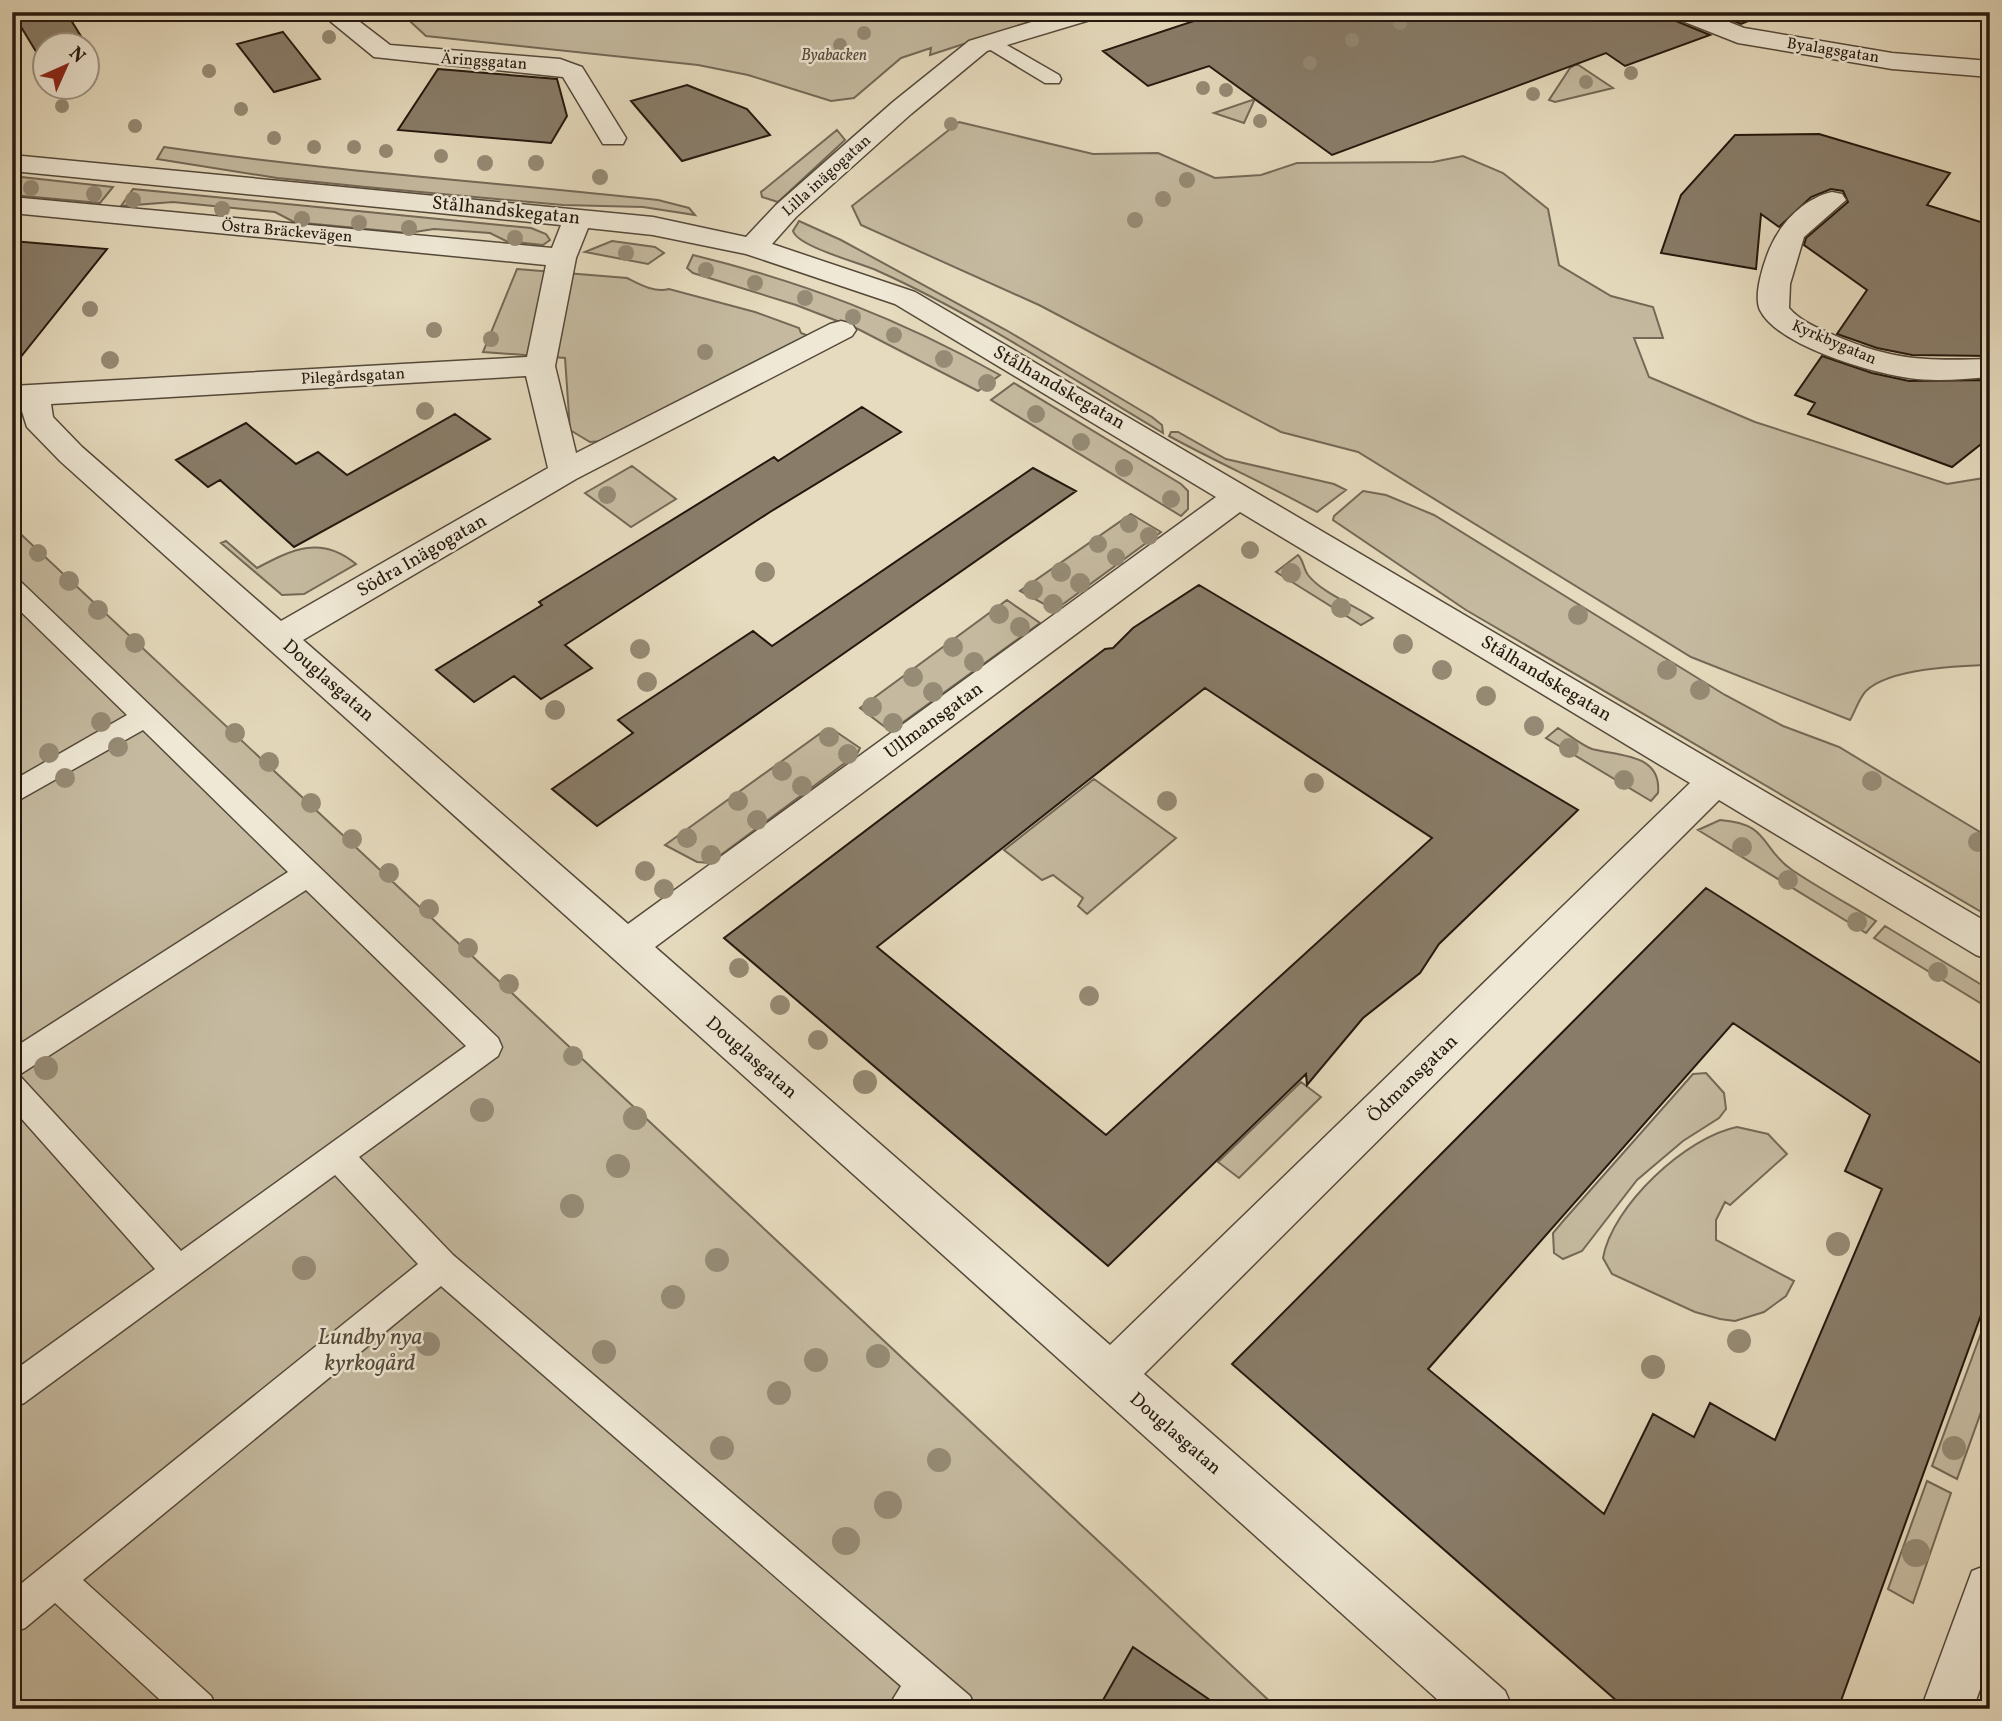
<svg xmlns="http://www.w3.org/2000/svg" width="2002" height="1721" font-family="Vollkorn,serif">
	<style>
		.green { fill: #c5baa0; stroke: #746957; stroke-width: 2 }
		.building { fill: #897d6a; stroke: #24180e; stroke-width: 2; fill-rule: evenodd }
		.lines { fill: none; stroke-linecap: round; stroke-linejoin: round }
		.lane-casing { stroke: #54493a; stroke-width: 3 }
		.street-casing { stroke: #54493a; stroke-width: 3 }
		.lane { fill: #efe8d5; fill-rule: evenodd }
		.street { fill: #efe8d5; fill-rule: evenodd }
		.tree { fill: #968b75 }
		.labels { text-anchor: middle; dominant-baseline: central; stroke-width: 5; stroke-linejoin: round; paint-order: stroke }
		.far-street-label { font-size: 16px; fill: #24180e; stroke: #efe8d5 }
		.far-park-label { font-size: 16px; font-style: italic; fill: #54493a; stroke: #efe8d5 }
		.street-label { font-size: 19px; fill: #24180e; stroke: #efe8d5 }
		.near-park-label { font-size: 23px; font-style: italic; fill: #54493a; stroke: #efe8d5 }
	</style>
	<rect width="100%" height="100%" fill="#e6dbbe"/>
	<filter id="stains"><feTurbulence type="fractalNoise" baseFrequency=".00286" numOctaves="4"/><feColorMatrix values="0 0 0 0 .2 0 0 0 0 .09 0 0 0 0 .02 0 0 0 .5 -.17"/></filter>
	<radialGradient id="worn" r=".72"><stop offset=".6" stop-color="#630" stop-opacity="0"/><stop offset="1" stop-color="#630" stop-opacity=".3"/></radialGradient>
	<!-- green -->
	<path class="green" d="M400 12H1061L930 55 931 48 901 58 854 98 831 101 748 75 698 65 426 36Z
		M1577 64 1613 88 1555 102 1549 100 1570 68Z
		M1252 100 1254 101 1244 123 1214 113Z
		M959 122 1093 154 1158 153 1215 178 1261 175 1297 163 1433 162 1463 156 1503 173 1548 209 1559 265 1611 296 1653 307 1663 338H1634L1649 377 1755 422 1947 484 1990 477V665C1958 666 1890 668 1866 691 1859 698 1855 712 1850 720L1691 657 1358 452 1281 432 1039 305 861 225 852 206Z
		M837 130 845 140 778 202 762 197 761 192Z
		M164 147C328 171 494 182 658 200L689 208 695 215 643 207 563 205 366 187 277 178 157 159Z
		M12 176 113 187 100 203 12 195Z
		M133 189 531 228 546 234 550 240 543 245 506 241 490 233 434 229 408 233 294 222 275 212 173 202 121 206Z
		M799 221 841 240 1006 330 1152 417 1162 425 1163 433C1070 378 978 316 878 271 861 263 798 247 793 231Z
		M612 241 655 247 664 253 648 264 585 252Z
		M693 255C804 282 900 319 1000 375L978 391 858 329 796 305 693 273 687 268Z
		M517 269 627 278C639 284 654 293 669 289L755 312 799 328 801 333 811 337 616 440 590 442 570 430 565 358 483 352Z
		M1014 383 1181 484 1188 491V509L1181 516 991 400Z
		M1171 432H1178L1226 459 1334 484 1346 490 1317 512C1269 485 1218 463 1169 436Z
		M632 466 676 499 631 527 585 493Z
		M1363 491 1386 495 1434 515 1725 695 1783 726 1839 747 1990 838V917L1466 610 1333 520 1334 516Z
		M1131 514 1161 532 1055 610 1020 591Z
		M12 526 1278 1709H12Z
		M226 541 257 568C293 549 321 535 356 564L304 594 282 595 221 543Z
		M1298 555C1304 561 1303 568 1308 575 1322 593 1354 605 1373 618L1361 625 1276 572Z
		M1007 600 1040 623 895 728 885 727 860 708Z
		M1558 728C1568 734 1581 745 1592 749 1618 756 1662 753 1658 793L1651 801 1546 738Z
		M832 729 860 748 857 754 710 863 697 862 665 845 825 730Z
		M1094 779 1176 838 1087 914 1078 906 1083 898 1053 875 1042 880 1004 850Z
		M1720 820C1771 824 1759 847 1792 870 1819 888 1848 904 1876 921L1866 933 1698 830Z
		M1885 926 1990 990V1009L1874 938Z
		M1706 1073 1724 1093 1726 1109 1719 1118 1683 1141 1637 1180 1582 1251 1563 1259 1554 1253 1553 1233 1564 1220 1693 1074Z
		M1301 1082 1321 1097 1239 1178 1218 1162Z
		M1737 1127 1768 1134 1787 1154 1730 1205 1725 1202 1716 1220V1240L1794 1281 1786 1296 1764 1312 1735 1321 1720 1319 1695 1312 1612 1274 1603 1258C1612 1206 1686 1137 1737 1127Z
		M1990 1309V1387L1957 1479 1932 1466Z
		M1927 1481 1951 1493 1913 1603 1888 1589Z"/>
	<!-- building -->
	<path class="building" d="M12 12H66L87 46H46V68Z
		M1221 12H1667L1671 19 1710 35 1625 66 1606 53 1332 155 1209 66 1148 86 1103 51Z
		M1712 12H1758V17L1741 24Z
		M283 32 320 79 274 92 237 44Z
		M438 69 557 79 567 116 551 143 398 130Z
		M687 85 747 109 770 135 682 161 631 101Z
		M1819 134 1950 173 1927 205 1990 225V356L1912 355 1877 348 1837 334 1867 290 1804 245 1806 238 1848 202 1843 191 1831 189 1811 197 1779 227 1761 214 1756 269 1661 253 1681 195 1735 135Z
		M12 241 107 249 12 368Z
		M1822 356 1872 373 1909 381 1990 380V437L1952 467 1808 414 1815 403 1795 395Z
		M862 407 901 432 770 512 565 645 592 668 541 699 514 676 474 702 436 670 542 605 539 602 591 570 774 457 778 461Z
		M455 414 490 439 294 547 220 480 208 487 176 460 246 423 296 464 318 452 347 475Z
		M1033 468 1076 491 597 826 552 789 633 733 618 720 753 631 772 646Z
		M1199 585 1578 810 1439 944 1420 973 1363 1018 1307 1085 1306 1074 1108 1266 724 938 1105 649 1113 648 1133 628ZM1205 688 1432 838 1106 1135 877 947Z
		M1706 888 1990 1069V1290L1838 1709H1626L1232 1364ZM1733 1023 1870 1115 1845 1171 1882 1189 1775 1440 1710 1403 1694 1437 1653 1414 1604 1514 1428 1369Z
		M1133 1647 1223 1709H1098Z"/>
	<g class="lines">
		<defs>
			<path id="lane" d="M991 36 1059 75 1061 79 1059 83H1045L984 46 982 42Z
				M12 580 21 582 498 1038 502 1047 498 1056 359 1157 453 1255 970 1696 976 1709H887L901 1686 441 1286 83 1580 211 1696 217 1709H170L55 1603 25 1628 12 1633V1591L418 1264 335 1175 24 1403 12 1408V1372L155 1269 12 1108V1049L288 872 143 730 12 804V781L127 715 12 603ZM306 890 466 1046 181 1251 19 1075Z"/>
			<path id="street" d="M319 12H347L390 45 560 59 582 67 626 138 623 144H603L563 77 374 57Z
				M1064 12H1103L1100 17 987 51 911 114 796 217 772 244 915 292 1990 924V960L1976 955 1719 800 1144 1374 1505 1691 1513 1709H1448L60 461 27 427 20 405 12 406V386L527 357 546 265 12 213V197L552 248 561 225 12 171V155L653 217 746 237 776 205 893 102 969 41ZM588 228 653 235 746 254 895 304 1216 497 628 924 303 640 576 479 852 336 856 330 852 324 841 321 830 324 576 453 555 366 576 258ZM526 376 548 468 281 621 82 447 53 417 51 404ZM1240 512 1690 783 1110 1345 655 947Z
				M1669 12H1704L1744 28 1892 53 1990 61V77L1892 69 1738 43 1672 17Z
				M1832 192 1842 194 1846 200 1804 237 1790 284 1789 308C1801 322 1820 329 1836 336 1894 361 1928 361 1990 359V377C1963 379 1936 382 1909 378 1872 373 1778 346 1760 310 1753 295 1764 262 1770 248 1781 222 1805 198 1832 192Z
				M1990 1564V1661L1973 1709H1921L1972 1571Z"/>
		</defs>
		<!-- lane casing -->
		<use href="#lane" class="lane-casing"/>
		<!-- street casing -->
		<use href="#street" class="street-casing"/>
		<!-- lane -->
		<use href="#lane" class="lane"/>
		<!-- street -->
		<use href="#street" class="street"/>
	</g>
	<!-- trees -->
	<g class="tree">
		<circle cx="1400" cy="23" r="7"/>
		<circle cx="864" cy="33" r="7"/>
		<circle cx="329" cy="37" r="7"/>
		<circle cx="1352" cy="40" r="7"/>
		<circle cx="840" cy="45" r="7"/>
		<circle cx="1310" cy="63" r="7"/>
		<circle cx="209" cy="71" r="7"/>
		<circle cx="1631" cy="73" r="7"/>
		<circle cx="1586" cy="82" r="7"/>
		<circle cx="1203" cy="88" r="7"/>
		<circle cx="1226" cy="90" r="7"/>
		<circle cx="1533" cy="94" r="7"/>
		<circle cx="62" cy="106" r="7"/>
		<circle cx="241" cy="109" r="7"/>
		<circle cx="1260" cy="121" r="7"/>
		<circle cx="951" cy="124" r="7"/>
		<circle cx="135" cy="126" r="7"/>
		<circle cx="274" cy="138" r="7"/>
		<circle cx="314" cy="147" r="7"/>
		<circle cx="354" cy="147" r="7"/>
		<circle cx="386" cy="151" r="7"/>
		<circle cx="441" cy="156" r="7"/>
		<circle cx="485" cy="163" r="8"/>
		<circle cx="536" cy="163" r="8"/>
		<circle cx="600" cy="177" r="8"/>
		<circle cx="1187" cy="180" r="8"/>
		<circle cx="31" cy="188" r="8"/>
		<circle cx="94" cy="194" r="8"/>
		<circle cx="1163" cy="199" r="8"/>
		<circle cx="133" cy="200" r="8"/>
		<circle cx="222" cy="209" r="8"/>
		<circle cx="302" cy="219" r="8"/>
		<circle cx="1135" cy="220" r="8"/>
		<circle cx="359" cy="223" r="8"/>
		<circle cx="409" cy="228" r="8"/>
		<circle cx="515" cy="238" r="8"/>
		<circle cx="626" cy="253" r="8"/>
		<circle cx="706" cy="270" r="8"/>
		<circle cx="755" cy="283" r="8"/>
		<circle cx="805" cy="298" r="8"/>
		<circle cx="90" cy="309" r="8"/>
		<circle cx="853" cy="317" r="8"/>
		<circle cx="434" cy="330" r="8"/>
		<circle cx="894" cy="335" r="8"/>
		<circle cx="491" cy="339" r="8"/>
		<circle cx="705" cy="352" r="8"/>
		<circle cx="944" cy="359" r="9"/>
		<circle cx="110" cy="360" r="9"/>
		<circle cx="987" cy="383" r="9"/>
		<circle cx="425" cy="411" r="9"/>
		<circle cx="1036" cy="414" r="9"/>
		<circle cx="1081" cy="442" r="9"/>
		<circle cx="1124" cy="468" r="9"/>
		<circle cx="607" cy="495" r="9"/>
		<circle cx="1171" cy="499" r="9"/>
		<circle cx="1129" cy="524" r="9"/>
		<circle cx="1149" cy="536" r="9"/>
		<circle cx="1098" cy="544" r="9"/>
		<circle cx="1250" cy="550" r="9"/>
		<circle cx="38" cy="553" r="9"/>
		<circle cx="1116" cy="557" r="9"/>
		<circle cx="765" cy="572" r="10"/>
		<circle cx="1061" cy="572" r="10"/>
		<circle cx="1291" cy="573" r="10"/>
		<circle cx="69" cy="581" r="10"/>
		<circle cx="1080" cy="583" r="10"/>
		<circle cx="1033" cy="590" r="10"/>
		<circle cx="1053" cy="604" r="10"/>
		<circle cx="1341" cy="608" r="10"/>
		<circle cx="98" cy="610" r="10"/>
		<circle cx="999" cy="614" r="10"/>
		<circle cx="1578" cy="615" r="10"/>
		<circle cx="1020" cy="627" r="10"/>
		<circle cx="135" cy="643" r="10"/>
		<circle cx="1403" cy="644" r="10"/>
		<circle cx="953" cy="647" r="10"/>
		<circle cx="640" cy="649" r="10"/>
		<circle cx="974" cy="662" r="10"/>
		<circle cx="1442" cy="670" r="10"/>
		<circle cx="1667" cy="670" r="10"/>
		<circle cx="913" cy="677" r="10"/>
		<circle cx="647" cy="682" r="10"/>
		<circle cx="1700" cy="690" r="10"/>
		<circle cx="933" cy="692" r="10"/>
		<circle cx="1486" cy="696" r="10"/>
		<circle cx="872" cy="707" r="10"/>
		<circle cx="555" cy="710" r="10"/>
		<circle cx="101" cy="722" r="10"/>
		<circle cx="893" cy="723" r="10"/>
		<circle cx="1534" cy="726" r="10"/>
		<circle cx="235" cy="733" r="10"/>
		<circle cx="829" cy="737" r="10"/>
		<circle cx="118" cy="747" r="10"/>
		<circle cx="1569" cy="748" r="10"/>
		<circle cx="49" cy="753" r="10"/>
		<circle cx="848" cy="754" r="10"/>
		<circle cx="269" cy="762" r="10"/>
		<circle cx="782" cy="771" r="10"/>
		<circle cx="65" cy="778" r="10"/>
		<circle cx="1624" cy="780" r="10"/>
		<circle cx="1872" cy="781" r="10"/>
		<circle cx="1314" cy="783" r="10"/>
		<circle cx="802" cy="786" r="10"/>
		<circle cx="738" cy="801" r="10"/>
		<circle cx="1167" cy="801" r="10"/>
		<circle cx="311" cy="803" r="10"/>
		<circle cx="757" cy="820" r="10"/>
		<circle cx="687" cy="838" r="10"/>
		<circle cx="352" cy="839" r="10"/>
		<circle cx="1978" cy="842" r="10"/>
		<circle cx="1742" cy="847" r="10"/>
		<circle cx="711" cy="855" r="10"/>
		<circle cx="645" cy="871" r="10"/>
		<circle cx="389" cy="873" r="10"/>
		<circle cx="1788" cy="880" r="10"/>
		<circle cx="664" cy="889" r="10"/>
		<circle cx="429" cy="909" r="10"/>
		<circle cx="1857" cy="922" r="10"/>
		<circle cx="468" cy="948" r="10"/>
		<circle cx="739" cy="968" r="10"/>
		<circle cx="1938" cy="972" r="10"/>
		<circle cx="509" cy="984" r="10"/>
		<circle cx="1089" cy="996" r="10"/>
		<circle cx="780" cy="1005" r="10"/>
		<circle cx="818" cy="1040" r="10"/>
		<circle cx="573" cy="1056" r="10"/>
		<circle cx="46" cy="1068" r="12"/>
		<circle cx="865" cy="1082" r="12"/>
		<circle cx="482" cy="1110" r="12"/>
		<circle cx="635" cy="1118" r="12"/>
		<circle cx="618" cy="1166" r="12"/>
		<circle cx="572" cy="1206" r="12"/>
		<circle cx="1838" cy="1244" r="12"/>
		<circle cx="717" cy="1260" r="12"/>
		<circle cx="304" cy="1268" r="12"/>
		<circle cx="673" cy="1297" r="12"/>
		<circle cx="1739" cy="1341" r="12"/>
		<circle cx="428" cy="1344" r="12"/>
		<circle cx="604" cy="1352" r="12"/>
		<circle cx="878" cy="1356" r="12"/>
		<circle cx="816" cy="1360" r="12"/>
		<circle cx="1653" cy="1367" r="12"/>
		<circle cx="779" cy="1393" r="12"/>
		<circle cx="722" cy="1448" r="12"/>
		<circle cx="1954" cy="1448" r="12"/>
		<circle cx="939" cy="1460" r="12"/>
		<circle cx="888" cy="1505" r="14"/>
		<circle cx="846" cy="1541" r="14"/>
		<circle cx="1916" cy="1553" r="14"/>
	</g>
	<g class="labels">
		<!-- far-street labels -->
		<g class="far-street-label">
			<text transform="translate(1833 51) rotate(9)">Byalagsgatan</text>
			<text transform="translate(484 62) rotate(4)">Äringsgatan</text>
			<text transform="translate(827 176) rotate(-42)">Lilla inägogatan</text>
			<text transform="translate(287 232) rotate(5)">Östra Bräckevägen</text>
			<text transform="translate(1834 343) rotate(23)">Kyrkbygatan</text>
			<text transform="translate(353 377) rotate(-3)">Pilegårdsgatan</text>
		</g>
		<!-- far-park labels -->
		<g class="far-park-label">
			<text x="834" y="56">Byabacken</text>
		</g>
		<!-- street labels -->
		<g class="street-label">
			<text transform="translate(506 211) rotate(6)">Stålhandskegatan</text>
			<text transform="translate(1059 388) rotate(30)">Stålhandskegatan</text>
			<text transform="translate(422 556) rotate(-30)">Södra Inägogatan</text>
			<text transform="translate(1546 679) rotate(31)">Stålhandskegatan</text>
			<text transform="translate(328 681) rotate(41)">Douglasgatan</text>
			<text transform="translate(934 721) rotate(-36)">Ullmansgatan</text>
			<text transform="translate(751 1058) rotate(41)">Douglasgatan</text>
			<text transform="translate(1413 1079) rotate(-44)">Ödmansgatan</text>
			<text transform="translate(1175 1434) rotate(41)">Douglasgatan</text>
		</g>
		<!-- near-park labels -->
		<g class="near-park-label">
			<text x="370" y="1338">Lundby nya<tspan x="370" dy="26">kyrkogård</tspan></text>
		</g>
	</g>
	<!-- margin -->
	<rect width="2002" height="1721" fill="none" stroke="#e6dbbe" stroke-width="42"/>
	<rect x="14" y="14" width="1974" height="1693" fill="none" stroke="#24180e" stroke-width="3.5"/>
	<rect x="21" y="21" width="1960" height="1679" fill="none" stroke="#24180e" stroke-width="2"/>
	<!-- north arrow -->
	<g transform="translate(66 66) rotate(45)"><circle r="33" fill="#efe8d5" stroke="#9e9585" stroke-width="2"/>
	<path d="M0-5L12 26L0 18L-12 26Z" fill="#8f2418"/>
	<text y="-10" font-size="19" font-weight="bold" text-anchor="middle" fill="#24180e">N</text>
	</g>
	<rect width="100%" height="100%" filter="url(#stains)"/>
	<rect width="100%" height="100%" fill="url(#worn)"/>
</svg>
